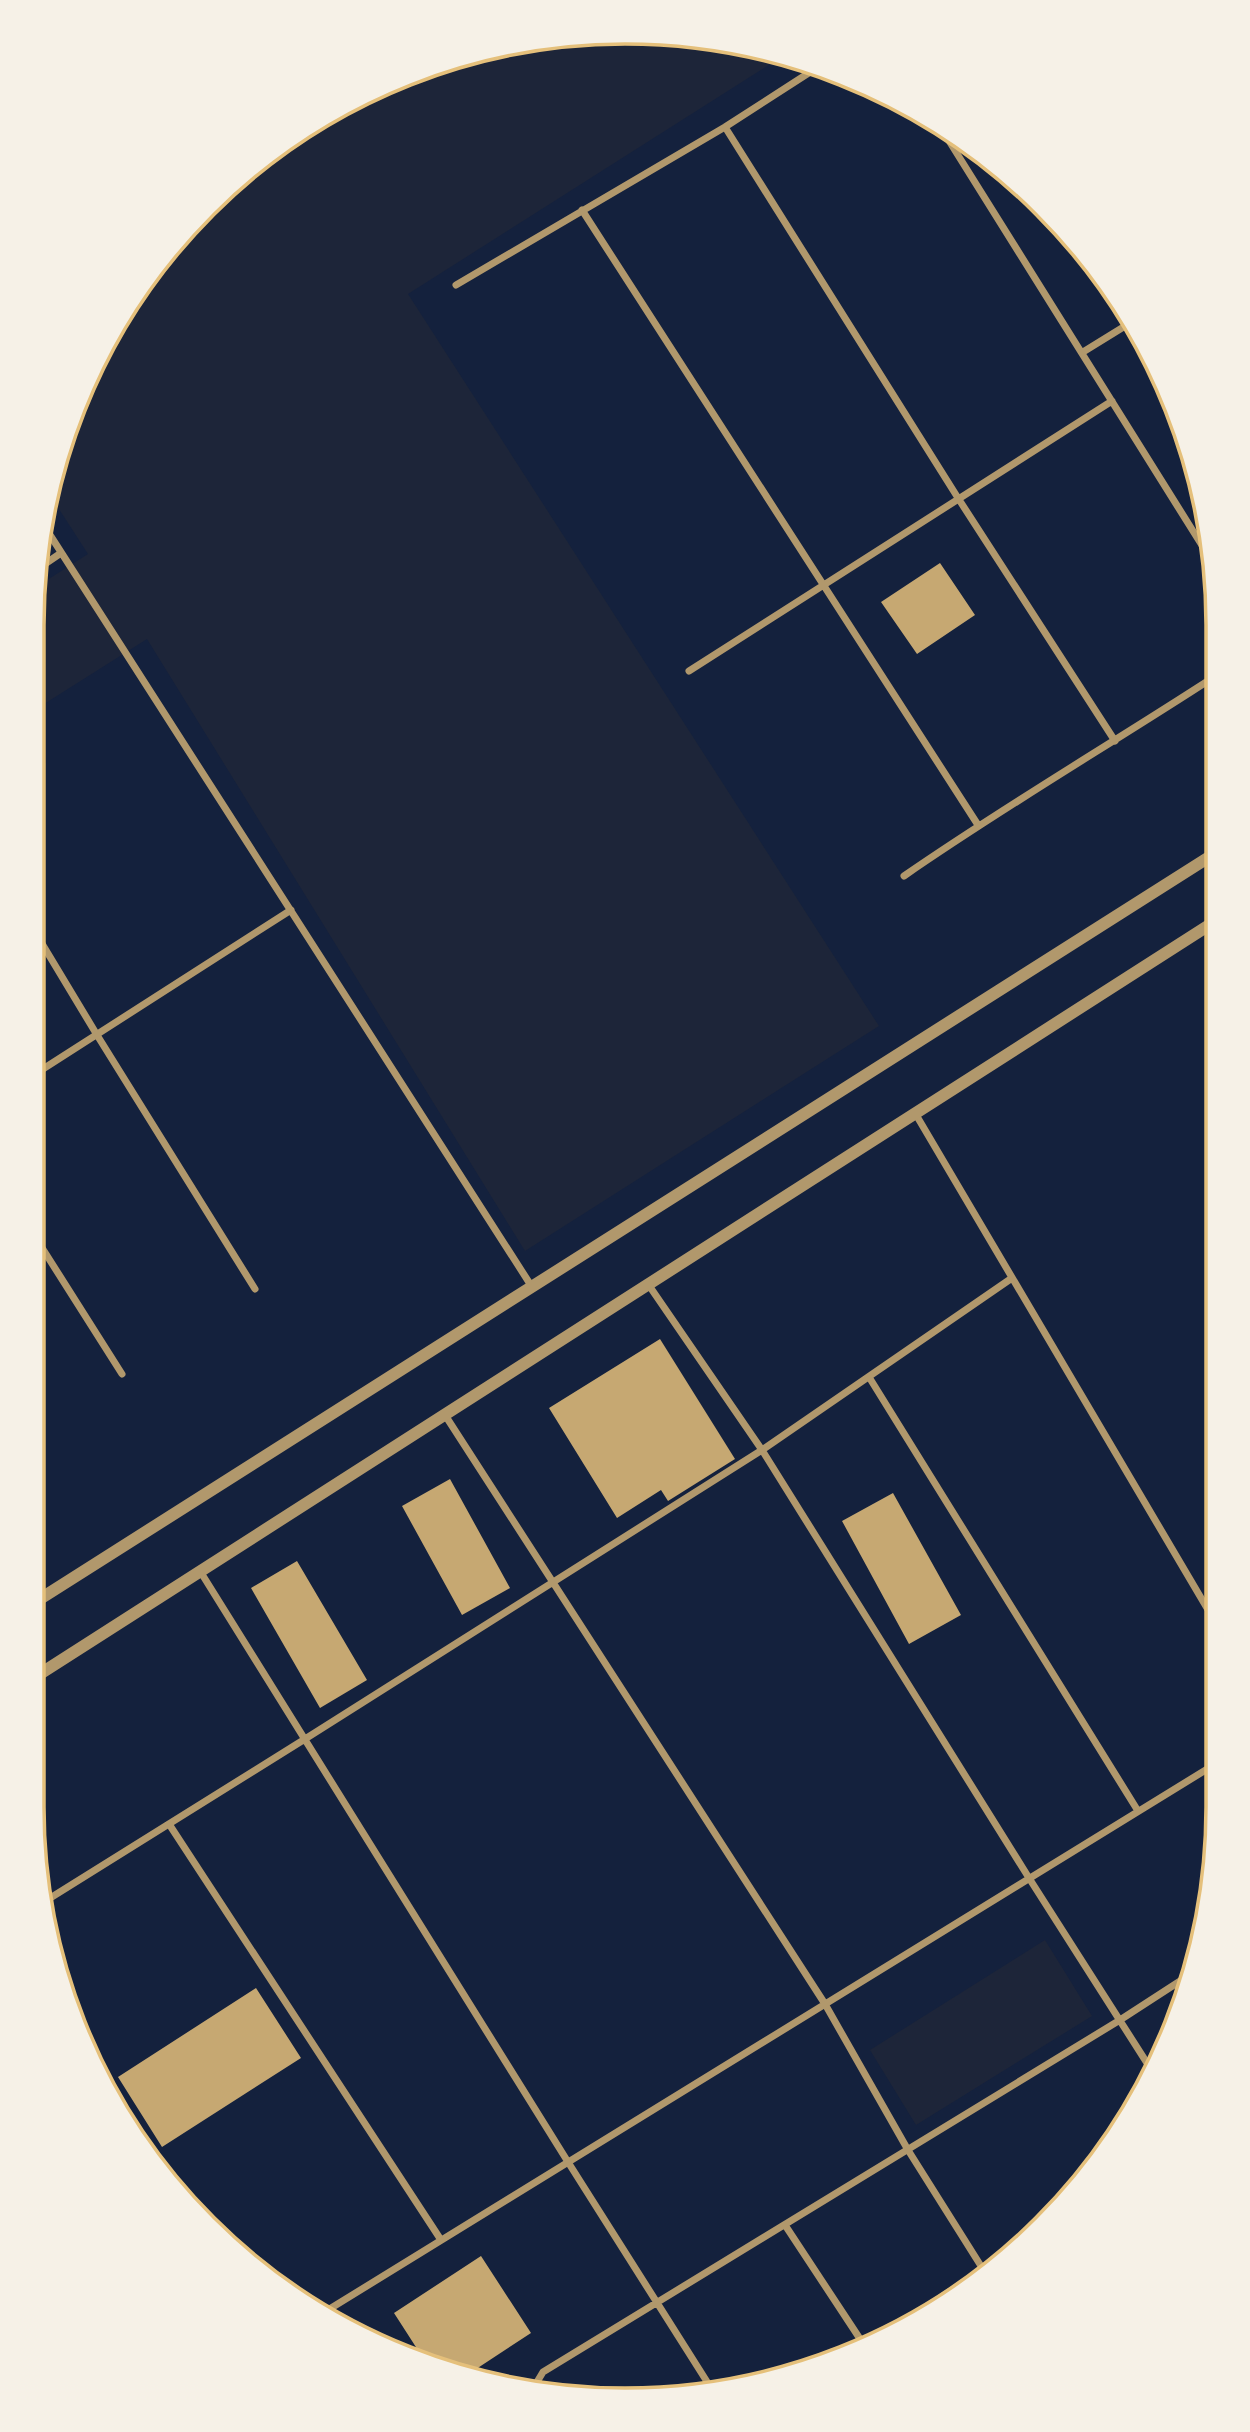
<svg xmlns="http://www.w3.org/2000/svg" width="1250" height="2432" font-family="Montserrat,sans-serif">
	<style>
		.green { fill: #1d2539 }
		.building { fill: #c6a872 }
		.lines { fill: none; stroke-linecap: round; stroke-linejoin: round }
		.minor { stroke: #b1986c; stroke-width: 7 }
		.tertiary { stroke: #b1986c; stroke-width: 12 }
		.rim { fill: none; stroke: #e5c07b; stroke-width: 3.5 }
	</style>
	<rect width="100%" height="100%" fill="#14213d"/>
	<!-- green -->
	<path class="green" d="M664 33 786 54 408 294 879 1026 525 1251 147 639 33 711V589L88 554 48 492 52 471 93 362 154 263 234 179 329 111 435 63 548 37Z
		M1045 1940 1092 2016 916 2125 870 2050Z"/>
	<!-- building -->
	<path class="building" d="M940 563 975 615 917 654 881 602Z
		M660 1339 735 1459 668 1501 661 1490 617 1518 549 1408Z
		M450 1479 510 1588 462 1615 402 1506Z
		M893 1493 961 1615 909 1644 842 1521Z
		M297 1561 367 1680 320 1708 251 1588Z
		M256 1988 301 2058 162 2147 118 2077Z
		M481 2256 531 2333 464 2377 423 2358 394 2313Z
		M976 2270 982 2278 954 2301 908 2325 904 2318Z"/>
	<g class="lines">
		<!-- minor -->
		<path class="minor" d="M725 127 958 498 1115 741
			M941 128 1213 563
			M582 210 978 825
			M456 285 725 127 818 67
			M1083 352 1130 323
			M43 524 532 1287
			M36 570 61 553
			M689 671 1112 401
			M904 876C1005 806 1111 744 1214 677
			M32 927 97 1035 255 1289
			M32 1076 291 910
			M915 1113 1217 1625
			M32 1232 122 1374
			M648 1284 762 1450 1029 1878 1154 2074
			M869 1377 1138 1811
			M445 1415 825 2004 908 2150 986 2274
			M200 1571 568 2162 711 2388
			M169 1824 441 2240
			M47 1900 305 1739 762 1450 1012 1278
			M785 2225 866 2348
			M323 2313 1217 1763
			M538 2387 537 2382 543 2372 1120 2020 1194 1972"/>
		<!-- tertiary -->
		<path class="tertiary" d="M32 1604 1214 854
			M32 1679 1214 922"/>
	</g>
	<!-- crop -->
	<path d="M0 0H1250V2432H0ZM625 44H625A581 581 0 0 1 1206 625V1807A581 581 0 0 1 625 2388H625A581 581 0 0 1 44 1807V625A581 581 0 0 1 625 44Z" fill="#f6f1e7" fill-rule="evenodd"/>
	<path class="rim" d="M625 44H625A581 581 0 0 1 1206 625V1807A581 581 0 0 1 625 2388H625A581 581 0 0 1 44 1807V625A581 581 0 0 1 625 44Z"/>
</svg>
